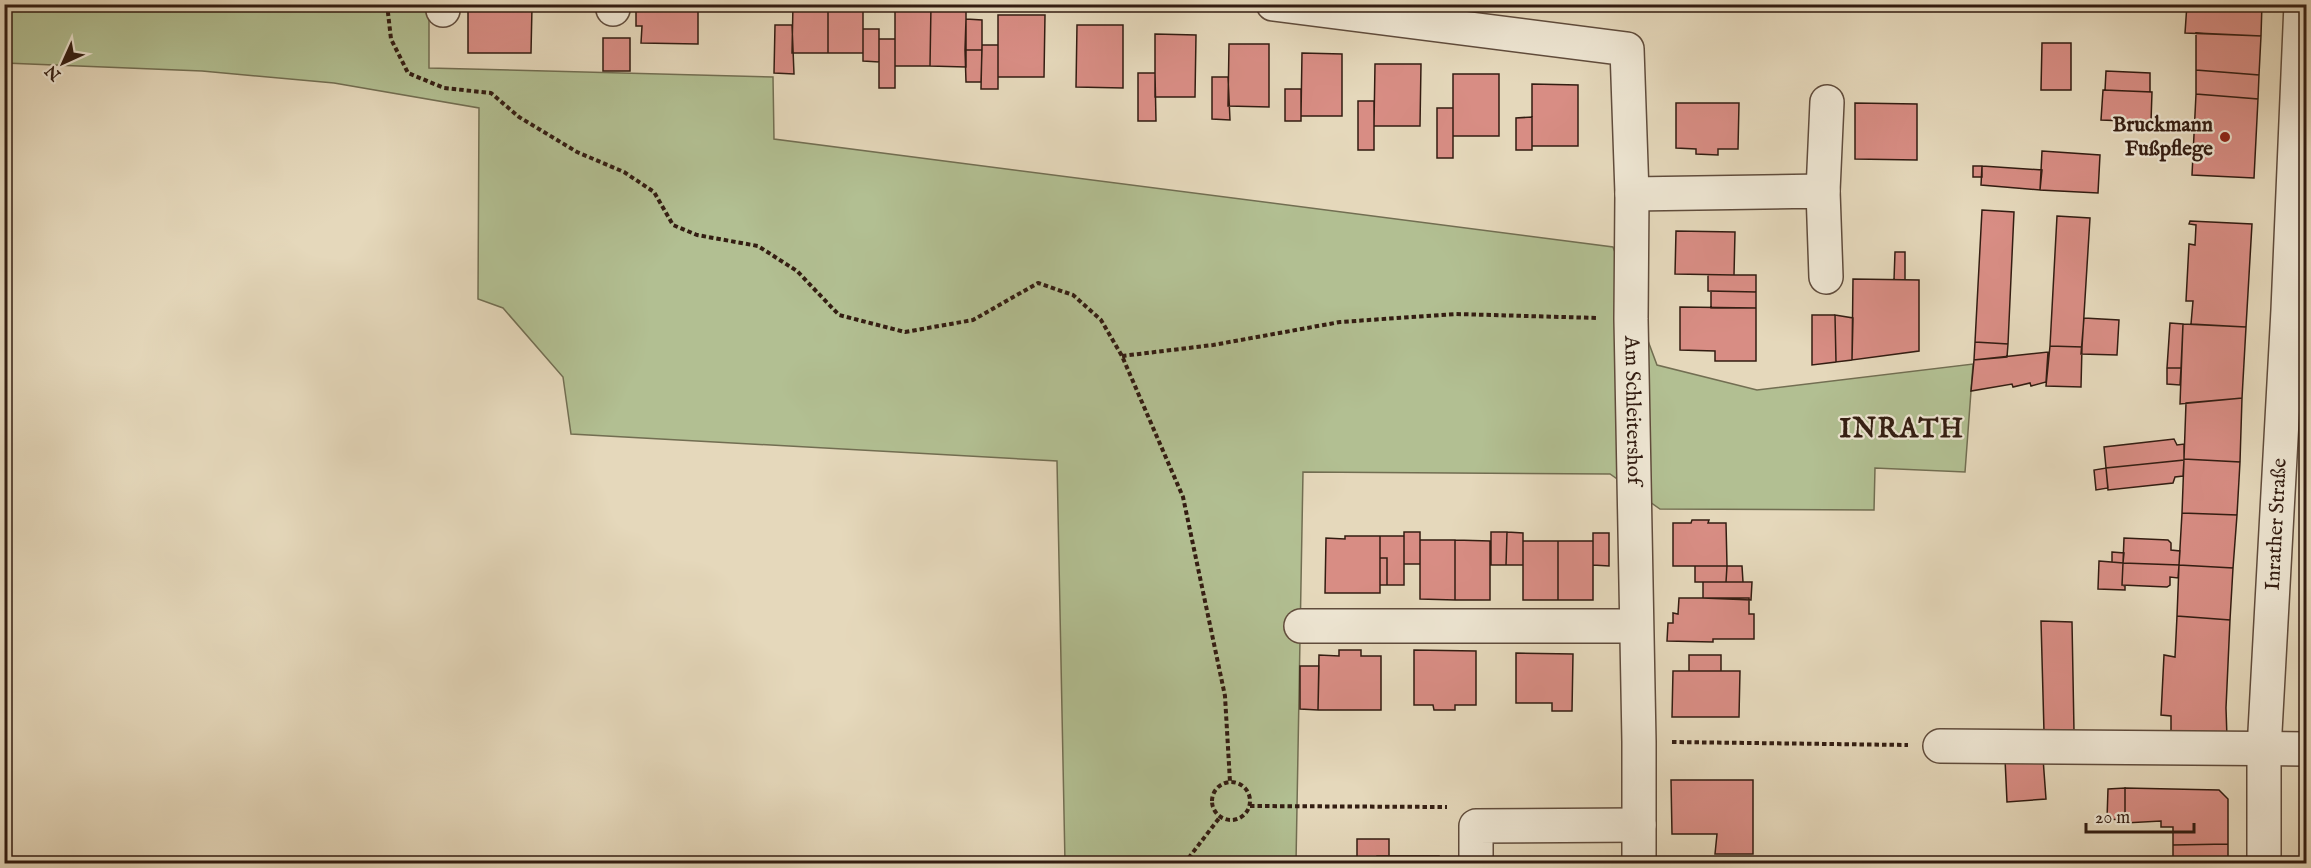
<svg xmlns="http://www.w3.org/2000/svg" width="2311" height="868" font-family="'IM FELL English',serif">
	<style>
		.green { fill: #b2bf92; stroke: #726e52; stroke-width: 1.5 }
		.building { fill: #d88d84; stroke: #331d12; stroke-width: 1.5 }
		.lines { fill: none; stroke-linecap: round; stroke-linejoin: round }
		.minor-casing { stroke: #604c3c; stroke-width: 36 }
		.path { stroke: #331d12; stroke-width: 4; stroke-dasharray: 4.5 3; stroke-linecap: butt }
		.minor { stroke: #eee6d3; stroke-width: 33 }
		.poi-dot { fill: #8f2418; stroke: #eee6d3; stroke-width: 2 }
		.labels { text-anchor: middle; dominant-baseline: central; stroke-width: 4.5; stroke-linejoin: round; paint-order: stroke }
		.poi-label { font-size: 21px; font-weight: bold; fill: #331d12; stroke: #eee6d3; text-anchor: end }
		.street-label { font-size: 21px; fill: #331d12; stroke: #eee6d3 }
		.district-label { font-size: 27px; font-weight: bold; letter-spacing: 1.5px; fill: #331d12; stroke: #eee6d3 }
	</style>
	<rect width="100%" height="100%" fill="#e5d8bb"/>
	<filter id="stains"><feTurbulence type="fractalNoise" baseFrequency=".00333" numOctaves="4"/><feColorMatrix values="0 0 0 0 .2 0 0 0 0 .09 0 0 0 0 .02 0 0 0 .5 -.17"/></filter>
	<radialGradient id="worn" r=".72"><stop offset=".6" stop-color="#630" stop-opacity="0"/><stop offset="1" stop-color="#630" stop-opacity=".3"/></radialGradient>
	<!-- green -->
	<path class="green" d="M5 5H429V68L773 77 774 139 1613 247 1657 365 1757 390 1973 364 1965 472 1875 468 1874 510 1660 509 1610 474 1303 472 1296 863H1065L1057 461 571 434 563 377 503 308 478 299 479 108 334 83 202 71 5 63Z"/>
	<!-- building -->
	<path class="building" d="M500 4H549V7H500Z
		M642 4H698V44L641 43 642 26H636V6Z
		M793 4H828V53H792Z
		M828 4H863V53H828Z
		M895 4 931 5 930 66H895Z
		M2187 4H2262L2261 36 2185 33Z
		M931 5H966V67L930 66Z
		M468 7H532L531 53H468Z
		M998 15H1045L1044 77H998Z
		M966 19 982 20V50H965Z
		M775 25H792L794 74 774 73Z
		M1077 25H1123V88L1076 87Z
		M863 29H879V62L863 61Z
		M2196 33 2261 36 2259 75 2196 70Z
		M1155 34 1196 35 1195 97H1155Z
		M603 38H630V71H603Z
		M879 39H895V88H879Z
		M2042 43H2071V90H2041Z
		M1229 44H1269V107L1228 106Z
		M982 45H998V89H981Z
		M965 50H982L981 82H966Z
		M1302 53 1342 54V116H1301Z
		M1375 64H1421L1420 126H1374Z
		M2196 70 2259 75 2258 99 2196 94Z
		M2106 71 2150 73V92L2105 90Z
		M1138 73H1155L1156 121H1138Z
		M1453 74H1499V136H1453Z
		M1212 77H1228L1230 120 1212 119Z
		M1532 84 1578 85V146H1532Z
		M1285 89H1301V121H1285Z
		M2103 90 2152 92 2151 122 2101 120Z
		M2196 94 2258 99 2254 178 2192 175Z
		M1358 101H1374V150H1358Z
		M1676 103H1739L1738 149H1718V155L1696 154V149L1676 148Z
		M1855 103 1917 104V160L1855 159Z
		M1437 108H1453V158H1437Z
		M1532 117V150H1516V118Z
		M2042 151 2100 155 2098 193 2040 190Z
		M1973 166H1982V177H1973Z
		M1982 166 2042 170 2040 190 1981 185Z
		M1982 210 2014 212 2008 344 1975 342Z
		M2057 216 2090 218 2082 347 2050 346Z
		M2190 221 2252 224 2246 327 2191 324 2193 301H2186L2189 244 2195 245 2196 225 2189 224Z
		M1676 231 1735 232 1734 275 1675 274Z
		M1895 252H1905V280H1894Z
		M1708 275H1756V292L1708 291Z
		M1853 279 1919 280V351L1852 360Z
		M1711 291 1756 292V308H1711Z
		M1680 307 1756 308V361H1715V351L1680 350Z
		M1812 315H1835L1836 362 1812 365Z
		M1835 315 1853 318 1852 360 1836 362Z
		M2084 318 2119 320 2117 355 2081 354Z
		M2170 323 2183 324 2181 368H2167Z
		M2183 324 2246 327 2242 398 2180 404Z
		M1975 342 2008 344 2007 357 1974 360Z
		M2050 346 2082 347 2081 387 2046 386Z
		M2048 352 2046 382 2031 386 2030 383 2013 387 2012 384 1971 391 1974 360Z
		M2167 368H2181L2180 385 2167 384Z
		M2242 398 2240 462 2184 459 2186 403Z
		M2174 439 2177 445 2184 444V460L2106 468 2104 447Z
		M2184 459 2240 462 2237 515 2182 513Z
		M2184 460 2183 476 2175 477 2173 483 2108 490 2106 468Z
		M2106 468 2108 488 2096 490 2094 470Z
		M2182 513 2237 515 2233 568 2179 565Z
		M1692 520H1709L1708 523H1726L1727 566H1673V523H1691Z
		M1404 532H1420V564H1404Z
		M1491 532H1507L1506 565H1491Z
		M1507 532 1523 533V565H1506Z
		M1593 533H1609V566L1593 565Z
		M1345 536H1380V593H1325L1326 538 1345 539Z
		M1380 536H1404V585H1387V558H1380Z
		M2124 538 2168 540 2171 543V550L2180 551 2179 565 2123 563Z
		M1420 540H1455V600L1420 599Z
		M1455 540 1490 541V600H1455Z
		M1523 541H1558V600H1523Z
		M1558 541H1593V600H1558Z
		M2112 552 2124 553 2123 563 2112 562Z
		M1380 558H1387V585H1380Z
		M2099 561 2123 563 2122 585 2125 586V590L2098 589Z
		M2123 563 2179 565 2178 578 2170 577V585L2167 587 2122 585Z
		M2179 565 2233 568 2230 620 2177 616Z
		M1695 566H1727L1726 582H1695Z
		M1727 566H1742L1743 582H1726Z
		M1703 582H1752L1751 600 1703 598Z
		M1679 598H1749V614H1754V639H1713V642L1667 641 1668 623H1673V613L1678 614Z
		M2177 616 2230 620 2226 708 2227 738 2171 735V716L2161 715 2164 655 2175 657Z
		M2041 621 2072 622 2074 731 2044 732Z
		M1339 650H1361V656H1381V710H1318L1319 655 1339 656Z
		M1414 650 1476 651V705H1455V710H1434L1433 705H1414Z
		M1516 653 1573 654 1572 711H1552V703H1516Z
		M1689 655H1721V671H1689Z
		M1300 666H1319L1318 710 1300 709Z
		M1673 671H1740L1739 717H1672Z
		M2043 758 2046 799 2007 802 2005 759Z
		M1671 780H1753V854H1715L1717 834H1672Z
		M2125 788 2219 790 2228 799V844L2173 845V827H2161V821L2125 823Z
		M2125 788V820L2107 819 2108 789Z
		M1357 839H1389V856L1357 857Z
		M2228 844V864H2173V845Z
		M1377 856H1439L1438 864H1376Z
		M2001 859H2033V864H2000Z"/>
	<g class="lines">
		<defs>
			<g id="minor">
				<path id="s1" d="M1273 4 1627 49 1632 194 1631 319 1639 742V864"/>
				<path d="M613 9V4"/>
				<path d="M443 10V4"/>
				<path d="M1823 191 1827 102"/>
				<path d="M1632 194 1823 191 1826 277"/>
				<path d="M1301 626H1636"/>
				<path d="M1940 746 2306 749"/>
				<path d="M1476 864V826L1639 825"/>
				<path id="s2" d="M2264 864V750L2288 310 2301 4"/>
			</g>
		</defs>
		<!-- minor casing -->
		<use href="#minor" class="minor-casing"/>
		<!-- path -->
		<path class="path" d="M387 4 391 39 408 73 444 88 491 93 519 117 577 152 624 172 654 192 673 225 697 235 758 246 797 271 839 315 905 332 973 320 1038 283 1073 295 1101 320 1122 356 1183 497 1225 696 1230 782
			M1122 356 1213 345 1340 322 1456 314 1598 318
			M1672 742 1908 745
			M1212 801a19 19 0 1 1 38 0a19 19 0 1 1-38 0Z
			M1250 806 1447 807
			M1184 864 1220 817"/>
		<!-- minor -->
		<use href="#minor" class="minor"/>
	</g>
	<!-- markers -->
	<circle class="poi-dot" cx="2225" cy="137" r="6"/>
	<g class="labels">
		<!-- poi labels -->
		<g class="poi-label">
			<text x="2213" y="125">Bruckmann<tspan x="2213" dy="24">Fußpflege</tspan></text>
		</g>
		<!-- street labels -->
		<g class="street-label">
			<text stroke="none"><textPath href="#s1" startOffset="718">Am Schleitershof</textPath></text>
			<text stroke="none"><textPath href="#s2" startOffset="340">Inrather Straße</textPath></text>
		</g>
		<!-- district labels -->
		<g class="district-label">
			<text x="1902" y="430">INRATH</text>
		</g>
	</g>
	<!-- margin -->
	<rect width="2311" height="868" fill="none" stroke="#e5d8bb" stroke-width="24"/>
	<rect x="6" y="6" width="2299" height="856" fill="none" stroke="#331d12" stroke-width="3"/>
	<rect x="12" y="12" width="2287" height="844" fill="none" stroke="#331d12" stroke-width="1.5"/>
	<!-- north arrow -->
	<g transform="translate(63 63) rotate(225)" stroke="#eee6d3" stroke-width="4.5" paint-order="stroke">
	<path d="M0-4.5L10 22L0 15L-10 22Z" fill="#331d12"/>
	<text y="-9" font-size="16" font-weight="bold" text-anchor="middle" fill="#331d12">N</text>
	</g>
	<!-- scale -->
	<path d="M2086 823v9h108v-9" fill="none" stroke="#331d12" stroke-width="3"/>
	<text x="2095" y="823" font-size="18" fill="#331d12" stroke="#eee6d3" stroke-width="4.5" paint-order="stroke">20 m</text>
	<rect width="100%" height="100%" filter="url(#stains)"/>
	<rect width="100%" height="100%" fill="url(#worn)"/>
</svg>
